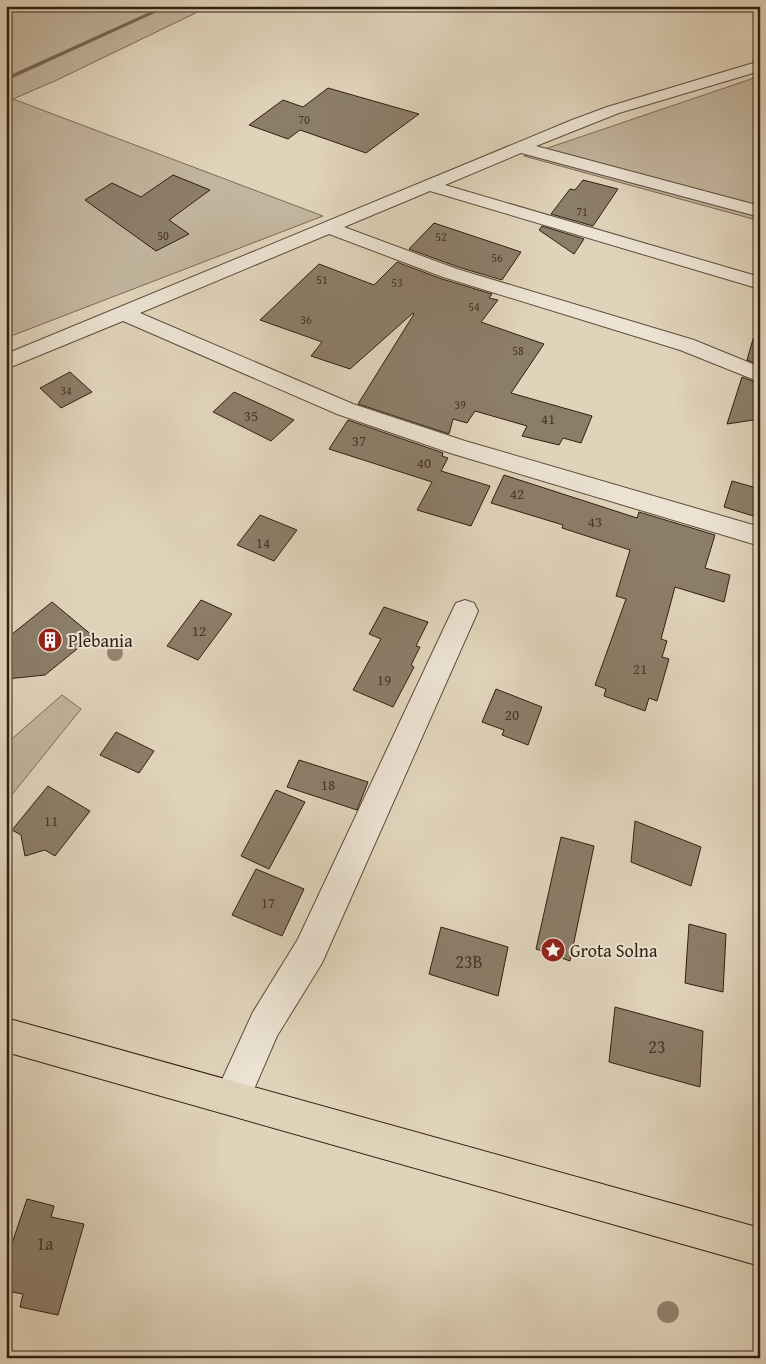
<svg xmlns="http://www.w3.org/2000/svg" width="766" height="1364" font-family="'Gentium Book Plus',serif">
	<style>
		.green { fill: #c2b49d; stroke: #7a6a57 }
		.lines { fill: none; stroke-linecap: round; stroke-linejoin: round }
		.stream { fill: #766654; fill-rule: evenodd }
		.building { fill: #8c7d69; stroke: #311f11 }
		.minor-casing { stroke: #5d4c3b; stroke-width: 2 }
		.major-casing { stroke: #311f11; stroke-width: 2 }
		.minor { fill: #ebe2d2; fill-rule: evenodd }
		.major { fill: #e0d3ba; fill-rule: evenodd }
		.tree { fill: #948470 }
		.labels { text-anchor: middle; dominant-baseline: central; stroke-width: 4; stroke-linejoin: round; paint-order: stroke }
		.far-number-label { font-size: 12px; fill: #483627 }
		.number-label { font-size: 15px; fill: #483627 }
		.poi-label { font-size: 18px; fill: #311f11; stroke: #ebe2d2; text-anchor: start }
		.near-number-label { font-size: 18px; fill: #483627 }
	</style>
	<rect width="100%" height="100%" fill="#e0d3ba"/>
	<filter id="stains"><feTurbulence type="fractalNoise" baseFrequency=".004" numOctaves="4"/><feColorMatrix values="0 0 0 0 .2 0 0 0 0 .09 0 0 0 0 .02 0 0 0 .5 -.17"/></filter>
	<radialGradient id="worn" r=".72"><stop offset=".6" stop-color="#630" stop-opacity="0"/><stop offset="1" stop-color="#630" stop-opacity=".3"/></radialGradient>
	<!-- green -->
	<path class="green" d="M6 6H210L57 80 13 99 323 216 6 338Z
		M760 76V221L524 156Z
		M62 695 81 709 6 802V744Z"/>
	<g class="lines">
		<!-- stream -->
		<path class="stream" d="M163 6H170L6 81V77Z"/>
	</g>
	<!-- building -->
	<path class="building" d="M328 88 419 114 366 153 300 130 288 139 249 125 283 100 303 107Z
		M173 175 210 190 169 220 189 234 156 251 85 200 112 183 141 197Z
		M583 180 618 189 593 226 551 214 570 189 575 190Z
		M434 223 521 252 502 280 458 267 409 249Z
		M542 226 584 239 574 254 539 230Z
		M397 262 442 279 492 294 489 298 498 300 481 322 544 344 511 393 592 416 581 443 563 438 559 445 522 436 527 426 475 411 467 423 453 419 449 434 358 404 414 314 413 313 350 369 311 356 322 342 260 320 319 264 374 285Z
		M753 339 760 340V365L747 360Z
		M70 372 92 392 61 408 40 388Z
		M742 377 760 384V419L727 424Z
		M234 392 269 408 294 420 271 441 213 412Z
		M348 420 443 453 442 456 448 458 441 471 490 486 471 526 417 510 432 482 329 449Z
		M504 475 637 518 639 512 715 535 705 568 730 575 724 602 675 587 661 639 667 641 662 657 669 659 657 701 649 698 645 711 604 696 606 689 595 685 626 599 616 596 630 550 562 528 563 525 491 503Z
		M732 481 760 489V518L724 507Z
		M260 515 297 530 274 561 237 545Z
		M201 600 232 614 198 660 167 646Z
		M52 602 93 636 45 675 6 679V639Z
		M384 607 428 622 416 646 420 647 411 665 414 667 393 707 353 690 381 639 369 634Z
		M496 689 542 707 528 745 502 735 504 730 482 722Z
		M116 732 154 751 139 773 100 755Z
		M299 760 368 782 357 810 287 787Z
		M48 786 90 811 55 856 45 850 25 856 21 835 12 830Z
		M276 790 305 802 269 869 241 856Z
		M635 821 701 847 691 886 631 862Z
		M561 837 594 846 570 961 536 949Z
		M256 869 304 889 282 936 232 915Z
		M689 924 726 934 723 992 685 983Z
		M441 927 508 947 498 996 429 974Z
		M615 1007 703 1031 700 1087 609 1062Z
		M27 1199 54 1206 51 1217 84 1224 58 1315 20 1307 23 1294 6 1291V1261Z"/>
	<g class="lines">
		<defs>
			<path id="minor" d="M760 61V71L619 113 536 146 760 206V217L521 153 445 185 760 277V289L430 191 344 227 457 269 694 340 760 367V382L680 350 443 277 329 234 140 313 353 404 465 441 760 527V546L450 453 337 414 123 321 6 369V354L572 120 607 107Z
				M465 600 474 603 478 611 322 963 277 1036 245 1110 232 1115 219 1110 214 1097 253 1012 298 939 452 611 456 603Z"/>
			<path id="major" d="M6 1018 760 1228V1266L6 1052Z"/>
		</defs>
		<!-- minor casing -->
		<use href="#minor" class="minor-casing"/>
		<!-- major casing -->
		<use href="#major" class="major-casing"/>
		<!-- minor -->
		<use href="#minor" class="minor"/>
		<!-- major -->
		<use href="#major" class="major"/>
	</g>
	<!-- trees -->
	<g class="tree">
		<circle cx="115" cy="653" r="8"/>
		<circle cx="668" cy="1312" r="11"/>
	</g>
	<!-- icons -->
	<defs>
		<symbol id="building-disc" viewBox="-11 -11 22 22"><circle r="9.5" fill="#8f2418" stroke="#ebe2d2"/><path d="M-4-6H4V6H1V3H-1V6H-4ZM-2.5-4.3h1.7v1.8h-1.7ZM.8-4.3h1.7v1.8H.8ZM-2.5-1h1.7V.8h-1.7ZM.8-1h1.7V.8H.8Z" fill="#fff"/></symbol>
		<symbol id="sight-disc" viewBox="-11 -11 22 22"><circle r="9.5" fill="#8f2418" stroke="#ebe2d2"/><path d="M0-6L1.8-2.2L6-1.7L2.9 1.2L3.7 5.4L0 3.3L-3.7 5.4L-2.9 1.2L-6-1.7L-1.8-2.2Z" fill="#fff"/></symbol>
	</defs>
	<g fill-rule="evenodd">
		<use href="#building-disc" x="36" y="626" width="28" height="28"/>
		<use href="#sight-disc" x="539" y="936" width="28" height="28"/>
	</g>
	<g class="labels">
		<!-- far-number labels -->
		<g class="far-number-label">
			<text x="304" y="119">70</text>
			<text x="582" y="211">71</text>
			<text x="163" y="235">50</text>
			<text x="441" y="236">52</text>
			<text x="497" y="257">56</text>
			<text x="322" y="279">51</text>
			<text x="397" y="282">53</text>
			<text x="474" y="306">54</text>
			<text x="306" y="319">36</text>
			<text x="518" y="350">58</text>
			<text x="66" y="390">34</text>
			<text x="460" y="404">39</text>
		</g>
		<!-- number labels -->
		<g class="number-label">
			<text x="251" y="415">35</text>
			<text x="548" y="418">41</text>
			<text x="359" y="440">37</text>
			<text x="424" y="462">40</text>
			<text x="517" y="493">42</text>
			<text x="595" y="521">43</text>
			<text x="263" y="542">14</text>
			<text x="199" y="630">12</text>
			<text x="640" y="668">21</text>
			<text x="384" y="679">19</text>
			<text x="512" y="714">20</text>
			<text x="328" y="784">18</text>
			<text x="51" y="820">11</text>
			<text x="268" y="902">17</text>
		</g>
		<!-- poi labels -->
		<g class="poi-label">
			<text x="68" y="640">Plebania</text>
			<text x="570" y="950">Grota Solna</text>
		</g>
		<!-- near-number labels -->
		<g class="near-number-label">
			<text x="469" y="961">23B</text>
			<text x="657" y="1046">23</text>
			<text x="45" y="1243">1a</text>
		</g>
	</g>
	<!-- margin -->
	<rect width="766" height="1364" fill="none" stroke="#e0d3ba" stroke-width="25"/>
	<rect x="8" y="8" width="751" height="1349" fill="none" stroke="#311f11" stroke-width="2.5"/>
	<rect x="12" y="12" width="741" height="1339" fill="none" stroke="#311f11"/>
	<rect width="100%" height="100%" filter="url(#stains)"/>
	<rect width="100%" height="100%" fill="url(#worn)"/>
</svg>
